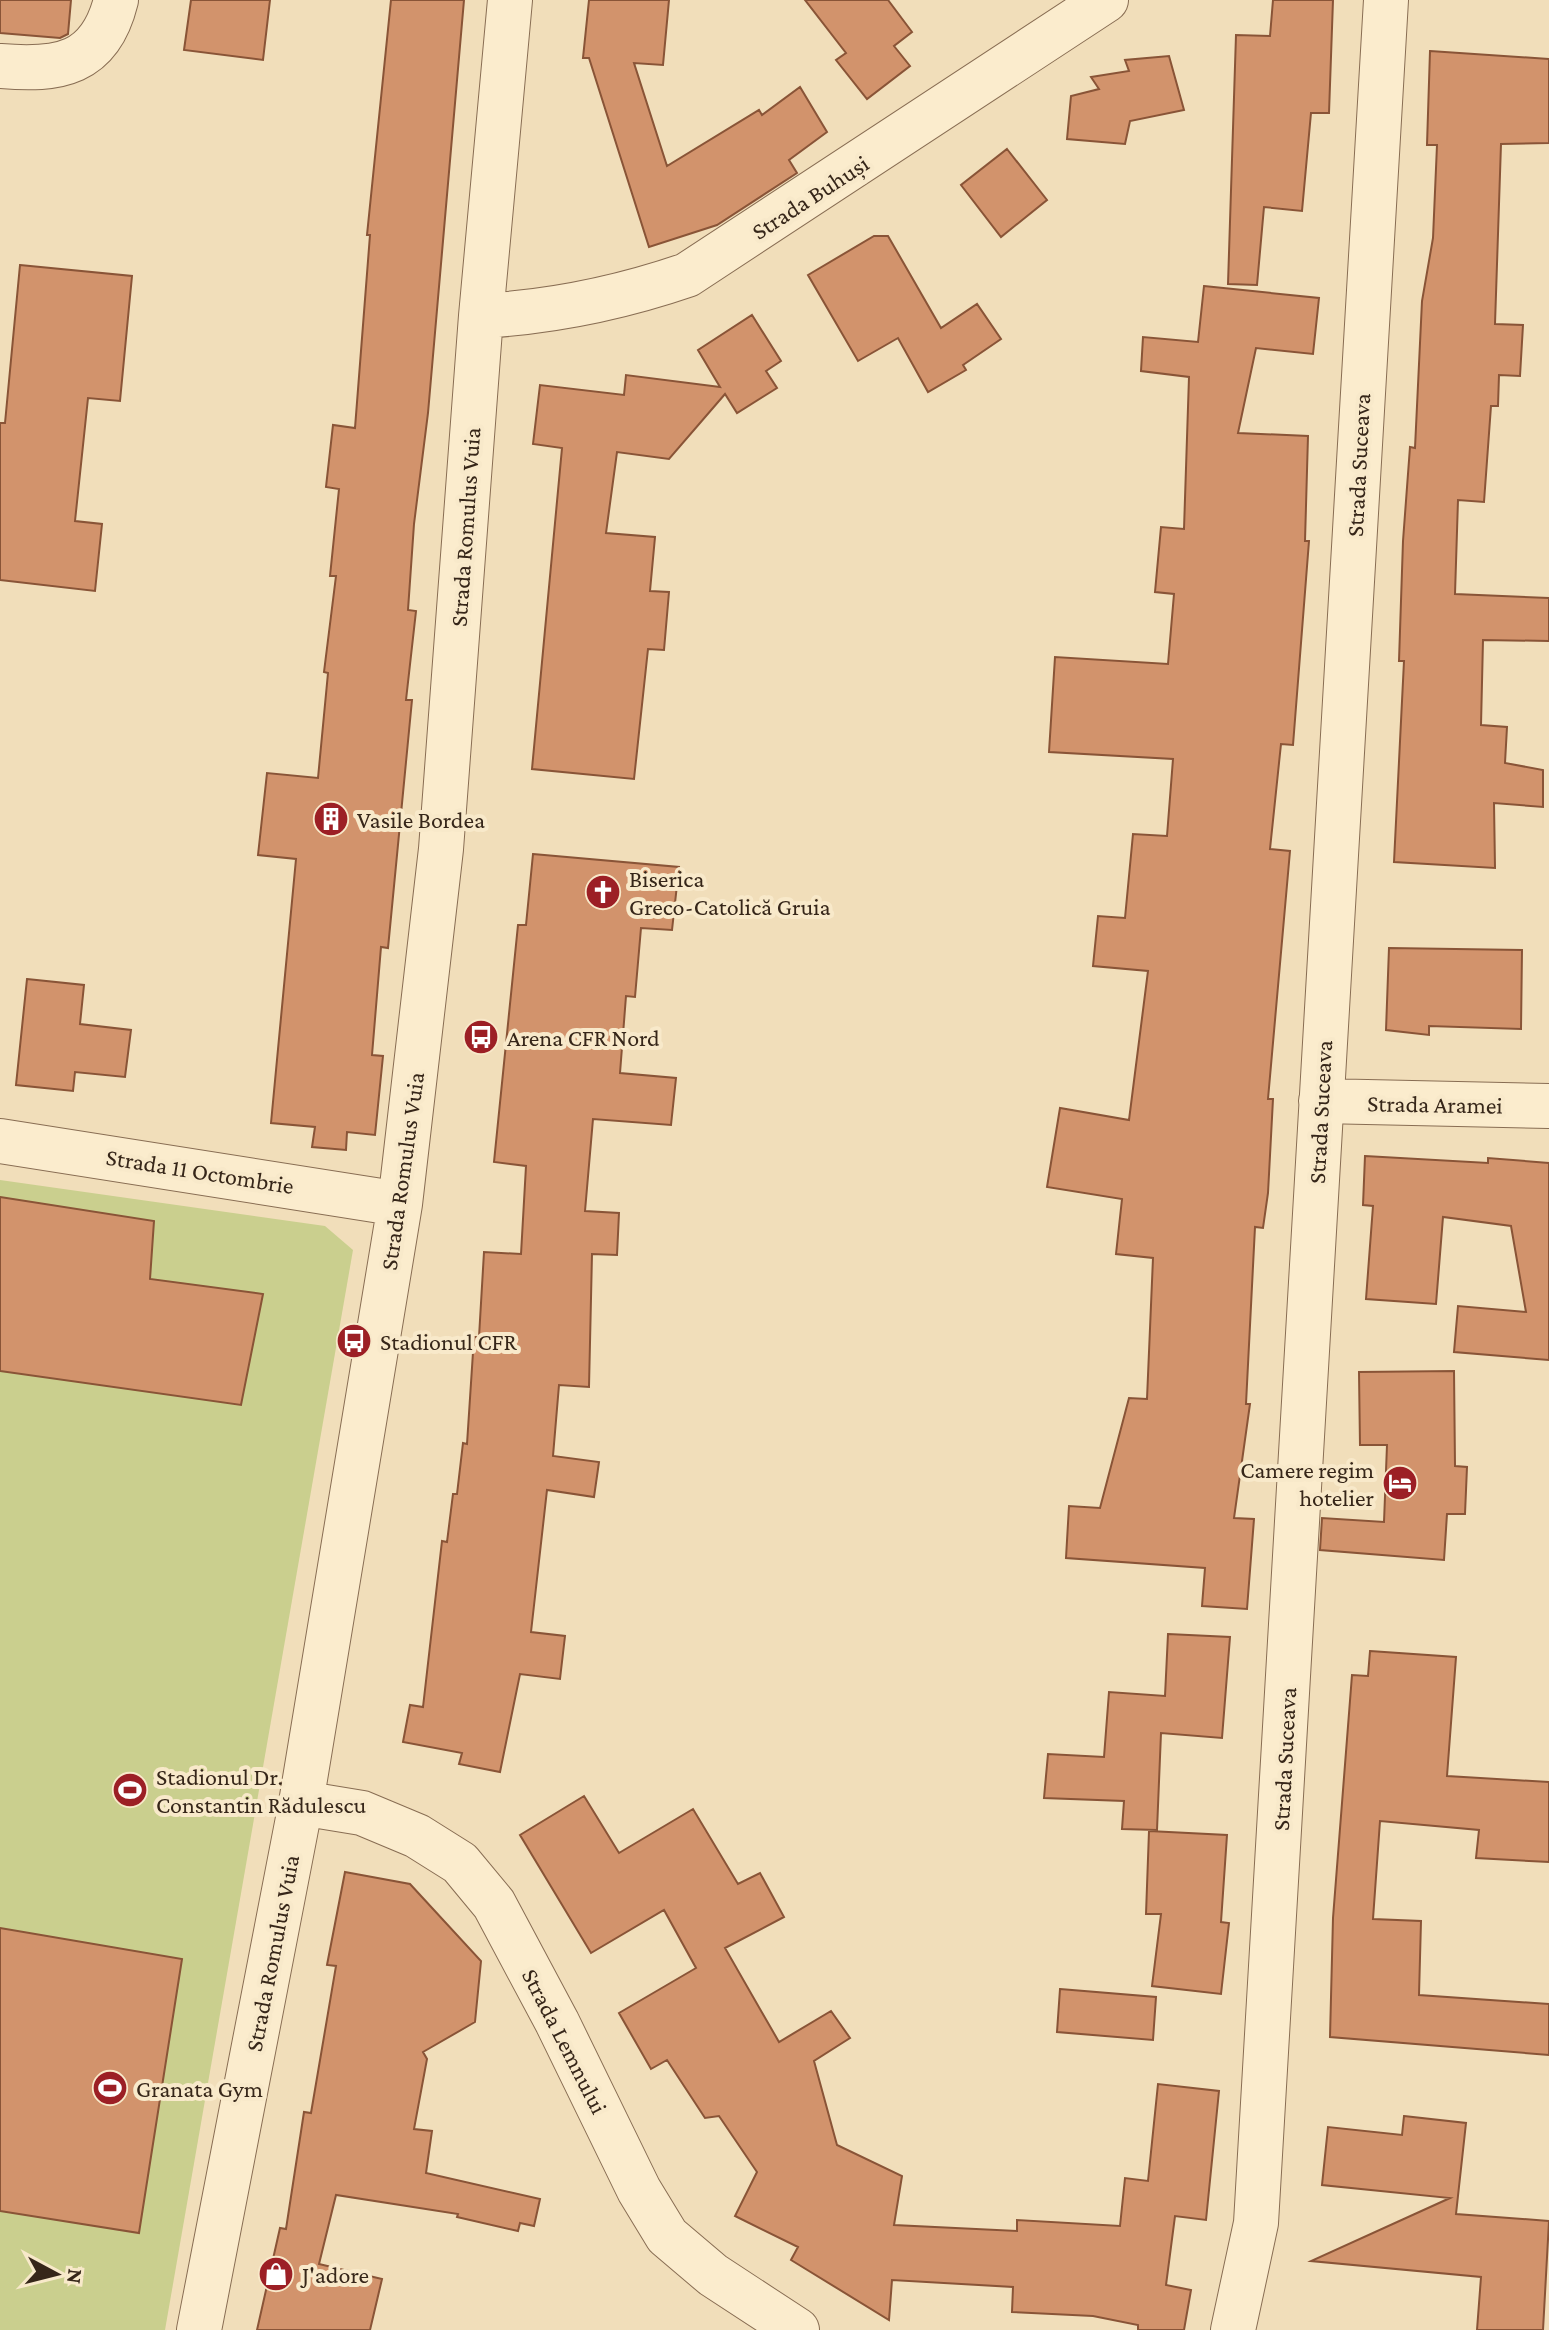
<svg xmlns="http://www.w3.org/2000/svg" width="1549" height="2330" font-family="'Crimson Pro',serif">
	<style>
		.green { fill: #cacf8e }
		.building { fill: #d2936c; stroke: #895437; stroke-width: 2 }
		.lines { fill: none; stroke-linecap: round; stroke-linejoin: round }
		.minor-casing { stroke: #886d53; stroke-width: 46 }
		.minor { stroke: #fbeccd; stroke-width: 44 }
		.labels { text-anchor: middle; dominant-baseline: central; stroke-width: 8; stroke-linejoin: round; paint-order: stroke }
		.street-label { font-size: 24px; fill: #362619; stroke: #f8e9ca }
		.poi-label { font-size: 24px; fill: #362619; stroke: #f8e9ca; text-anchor: start }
	</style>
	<rect width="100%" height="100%" fill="#f1deba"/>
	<!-- green -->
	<path class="green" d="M0 1180 325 1226 353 1250 165 2330H0Z"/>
	<!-- building -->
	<path class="building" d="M0 0H71L68 34 60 38 0 33Z
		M191 0H270L263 60 184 50Z
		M391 0H464L428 413 414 524 408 610 416 611 406 700H412L388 948 381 947 372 1055 383 1056 375 1135 347 1132 346 1150 312 1147 315 1127 271 1123 296 859 258 855 267 773 318 778 328 673 324 672 336 576H330L339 489 326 487 333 425 355 428 370 235H367Z
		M589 0H669L663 65 634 63 667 166 759 110 762 115 800 87 827 132 789 160 797 173 717 225 649 247 589 58H583Z
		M805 0H888L912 32 894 46 910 66 867 99 836 60 846 53Z
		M1273 0H1333L1329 113H1311L1302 211 1264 207 1257 285 1228 284 1236 35 1270 36Z
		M1430 51 1549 59V143L1501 144 1495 324 1523 325 1520 376 1499 375 1498 406H1491L1484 502 1458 500 1455 594 1549 598V641L1483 640 1481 725 1507 727 1505 763 1543 770V807L1494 803 1495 868 1394 862 1404 661H1399L1403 541 1410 447 1415 448 1422 301 1433 238 1437 145H1427Z
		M1169 56 1184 110 1130 121 1125 144 1067 139 1071 96 1099 89 1091 77 1129 71 1125 60Z
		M1007 149 1047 200 1001 237 961 185Z
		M874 236H888L941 328 977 304 1001 339 963 365 966 370 928 392 898 338 858 361 808 275Z
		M20 265 132 276 120 401 88 398 75 521 102 524 95 591 0 580V423H5Z
		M1204 286 1319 298 1313 354 1256 348 1238 433 1308 436 1305 541H1309L1293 745 1281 744 1270 849 1290 851 1268 1099H1273L1268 1193 1263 1228 1255 1227 1246 1404H1250L1234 1518 1254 1519 1247 1609 1202 1606 1205 1568 1066 1558 1069 1506 1100 1508 1129 1398 1147 1399 1153 1258 1116 1254 1122 1199 1047 1187 1060 1108 1129 1120 1148 971 1093 966 1098 916 1125 918 1133 834 1167 836 1173 759 1049 752 1055 657 1168 664 1174 594 1155 592 1161 527 1184 529 1189 377 1141 371 1143 337 1198 342Z
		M752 315 781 361 766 371 777 388 737 413 725 394 669 459 617 452 606 533 655 537 650 591 669 592 664 650 648 649 634 779 532 769 562 448 533 444 540 385 624 395 626 375 720 387 698 350Z
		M533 854 679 867 672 930 641 928 635 997 626 996 620 1073 676 1078 671 1125 593 1119 585 1211 619 1213 617 1255 592 1254 589 1387 559 1385 553 1456 599 1462 594 1497 547 1490 531 1632 565 1636 560 1679 520 1674 500 1772 459 1764 462 1753 403 1742 410 1705 423 1707 442 1541 447 1542 453 1494H457L463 1443 467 1444 474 1337H479L484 1252 521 1254 526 1166 494 1162 518 925H526Z
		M1389 948 1522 950 1521 1029 1429 1026V1035L1386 1030Z
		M27 979 84 985 80 1024 131 1030 125 1077 75 1072 73 1091 16 1085Z
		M1365 1156 1488 1163V1158L1549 1163V1360L1454 1352 1458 1306 1526 1312 1511 1226 1443 1217 1436 1304 1366 1299 1373 1206 1363 1205Z
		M0 1197 154 1221 150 1279 263 1294 241 1405 0 1371Z
		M1454 1371 1455 1466 1467 1467 1465 1514H1447L1444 1560 1320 1550 1322 1518 1384 1522 1387 1445H1360L1359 1372Z
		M1168 1634 1230 1637 1222 1738 1161 1733 1157 1830 1122 1829 1124 1801 1044 1798 1048 1754 1104 1757 1109 1692 1165 1696Z
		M1370 1651 1456 1657 1447 1776 1549 1782V1862L1476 1858 1479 1830 1380 1821 1373 1919 1421 1921 1419 1995 1549 2004V2055L1330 2037 1333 1918 1352 1675 1368 1676Z
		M584 1796 619 1853 693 1809 738 1884 760 1873 784 1917 725 1948 779 2042 831 2011 850 2038 814 2061 837 2145 902 2176 894 2225 1017 2231V2220L1120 2226 1125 2178 1148 2181 1158 2084 1219 2091 1206 2220 1175 2216 1166 2285 1191 2290 1184 2330H1138V2325L1093 2316 1012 2312 1013 2287 892 2280 889 2320 791 2260 798 2247 735 2216 757 2172 719 2116 705 2118 667 2060 651 2069 619 2013 696 1968 664 1910 591 1953 520 1835Z
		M1149 1831 1227 1835 1221 1922 1229 1923 1221 1994 1152 1986 1161 1914H1146Z
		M345 1872 410 1884 481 1961 475 2022 423 2052 427 2059 414 2129 432 2131 426 2173 540 2199 534 2226 520 2223 518 2231 457 2217 458 2214 336 2195 319 2264 382 2279 370 2330H257L280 2228 286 2229 304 2112 311 2113 336 1966 327 1965Z
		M0 1928 182 1959 139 2233 0 2211Z
		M1060 1989 1156 1997 1153 2040 1057 2032Z
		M1404 2116 1466 2123 1456 2214 1549 2221 1543 2330H1477L1481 2277 1311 2261 1450 2198 1322 2185 1328 2127 1402 2135Z"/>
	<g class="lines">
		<defs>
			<path id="minor" d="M0 66C59 71 100 65 116 0
				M481 316C551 312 620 298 687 275L1106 0
				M1321 1101 1549 1106
				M0 1141 400 1204
				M301 1803 362 1813 417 1836 460 1863 494 1904 557 2022 639 2190 667 2236 713 2275 797 2330
				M199 2330 301 1803 400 1204 441 849 481 316 510 0
				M1233 2330 1256 2223 1386 0"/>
		</defs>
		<!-- minor casing -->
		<use href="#minor" class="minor-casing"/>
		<!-- minor -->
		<use href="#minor" class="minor"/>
	</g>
	<!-- icons -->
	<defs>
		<symbol id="building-disc" viewBox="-11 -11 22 22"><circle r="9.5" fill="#9c1f25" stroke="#f8e9ca"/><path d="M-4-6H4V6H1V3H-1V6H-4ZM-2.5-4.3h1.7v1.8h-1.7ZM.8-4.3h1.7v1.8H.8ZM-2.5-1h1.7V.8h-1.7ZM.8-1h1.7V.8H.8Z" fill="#fff"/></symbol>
		<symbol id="church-disc" viewBox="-11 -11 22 22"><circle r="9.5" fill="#9c1f25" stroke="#f8e9ca"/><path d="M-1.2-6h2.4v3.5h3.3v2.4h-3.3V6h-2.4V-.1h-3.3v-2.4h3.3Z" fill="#fff"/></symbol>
		<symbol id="bus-disc" viewBox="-11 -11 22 22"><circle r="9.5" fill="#9c1f25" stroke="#f8e9ca"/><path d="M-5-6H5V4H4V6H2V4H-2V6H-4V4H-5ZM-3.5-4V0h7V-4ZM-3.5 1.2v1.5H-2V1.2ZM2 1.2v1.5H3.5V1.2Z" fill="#fff"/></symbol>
		<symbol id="hotel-disc" viewBox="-11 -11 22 22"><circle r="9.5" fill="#9c1f25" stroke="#f8e9ca"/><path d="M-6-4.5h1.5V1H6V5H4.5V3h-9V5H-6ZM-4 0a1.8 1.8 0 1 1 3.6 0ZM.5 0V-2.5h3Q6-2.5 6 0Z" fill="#fff"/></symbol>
		<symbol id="stadium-disc" viewBox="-11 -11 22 22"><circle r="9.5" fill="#9c1f25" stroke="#f8e9ca"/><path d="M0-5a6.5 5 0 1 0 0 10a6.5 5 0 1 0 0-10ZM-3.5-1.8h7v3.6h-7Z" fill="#fff"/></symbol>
		<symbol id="shop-disc" viewBox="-11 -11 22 22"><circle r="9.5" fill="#9c1f25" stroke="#f8e9ca"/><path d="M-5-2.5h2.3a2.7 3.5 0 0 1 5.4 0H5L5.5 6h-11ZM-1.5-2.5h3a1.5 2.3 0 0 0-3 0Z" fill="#fff"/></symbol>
	</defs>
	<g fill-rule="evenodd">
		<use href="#building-disc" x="311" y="799" width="40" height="40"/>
		<use href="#church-disc" x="583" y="872" width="40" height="40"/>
		<use href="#bus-disc" x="461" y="1017" width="40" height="40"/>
		<use href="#bus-disc" x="334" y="1321" width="40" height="40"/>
		<use href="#hotel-disc" x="1380" y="1463" width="40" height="40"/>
		<use href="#stadium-disc" x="110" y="1770" width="40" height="40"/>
		<use href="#stadium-disc" x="90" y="2068" width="40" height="40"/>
		<use href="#shop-disc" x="256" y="2254" width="40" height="40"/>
	</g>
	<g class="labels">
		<!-- street labels -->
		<g class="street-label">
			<text transform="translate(810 197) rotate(-33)">Strada Buhuși</text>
			<text transform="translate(1358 465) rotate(-87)">Strada Suceava</text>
			<text transform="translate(465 527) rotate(-86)">Strada Romulus Vuia</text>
			<text transform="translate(1435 1104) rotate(1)">Strada Aramei</text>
			<text transform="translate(1320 1112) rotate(-87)">Strada Suceava</text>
			<text transform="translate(200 1171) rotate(9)">Strada 11 Octombrie</text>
			<text transform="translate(402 1171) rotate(-82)">Strada Romulus Vuia</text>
			<text transform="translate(1284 1759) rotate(-87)">Strada Suceava</text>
			<text transform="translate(272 1953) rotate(-79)">Strada Romulus Vuia</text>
			<text transform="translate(565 2041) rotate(63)">Strada Lemnului</text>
		</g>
		<!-- poi labels -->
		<g class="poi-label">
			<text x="357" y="819">Vasile Bordea</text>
			<text x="629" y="878">Biserica<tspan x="629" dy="28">Greco-Catolică Gruia</tspan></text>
			<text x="507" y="1037">Arena CFR Nord</text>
			<text x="380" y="1341">Stadionul CFR</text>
			<text x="1374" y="1469" text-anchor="end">Camere regim<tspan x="1374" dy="28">hotelier</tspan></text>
			<text x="156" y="1776">Stadionul Dr.<tspan x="156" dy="28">Constantin Rădulescu</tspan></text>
			<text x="136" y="2088">Granata Gym</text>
			<text x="302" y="2274">J'adore</text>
		</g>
	</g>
	<!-- north arrow -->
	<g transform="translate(56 2274) rotate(97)" stroke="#f8e9ca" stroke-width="6" paint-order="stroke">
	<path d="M0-6L14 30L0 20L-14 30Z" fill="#362619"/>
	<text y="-12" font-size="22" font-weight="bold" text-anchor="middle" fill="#362619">N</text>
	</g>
</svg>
